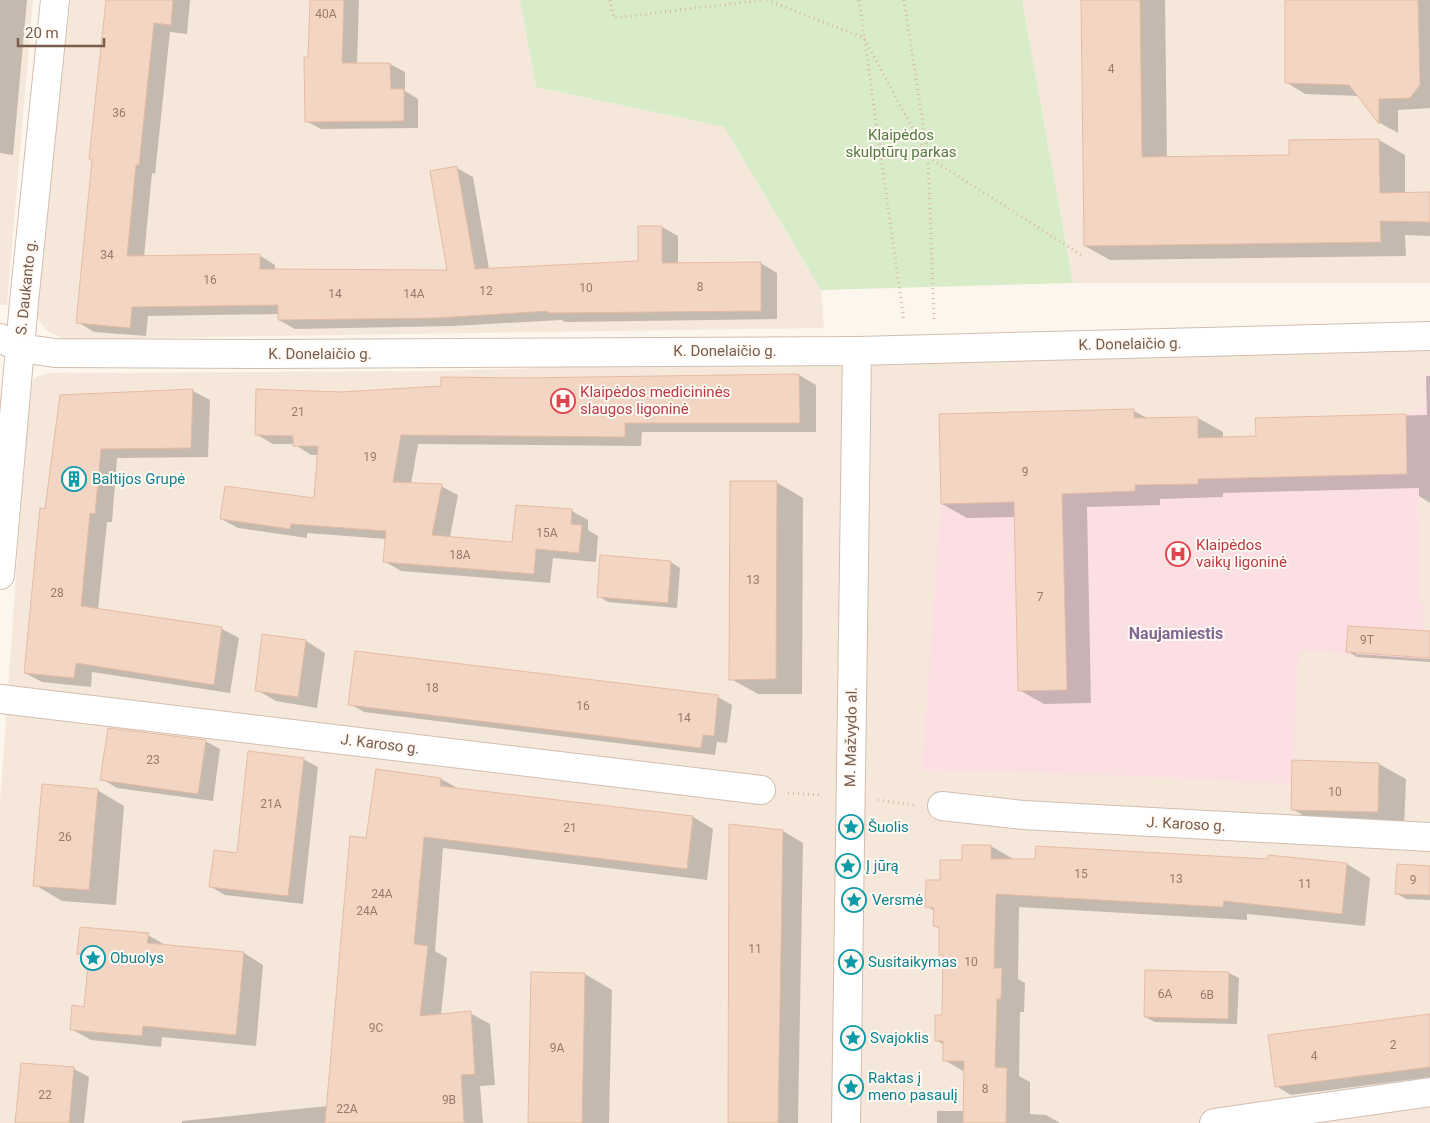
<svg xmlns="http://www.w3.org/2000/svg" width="1430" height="1123" font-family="Roboto,sans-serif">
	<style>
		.residential { fill: #f5e8da }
		.medical { fill: #fbdfe3 }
		.park { fill: #d8ecc9 }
		.shadow { fill: #0003 }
		.building { fill: #f3d5c3; stroke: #e6bba3 }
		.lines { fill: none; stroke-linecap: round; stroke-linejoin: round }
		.minor-casing { stroke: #d1beb0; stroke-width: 30 }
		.path { stroke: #d9b8a5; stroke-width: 3; stroke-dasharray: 1 4; stroke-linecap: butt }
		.minor { stroke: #fff; stroke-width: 28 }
		.labels { text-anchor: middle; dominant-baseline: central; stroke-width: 4; stroke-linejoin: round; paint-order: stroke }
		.number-label { font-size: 12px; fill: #987a6a }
		.park-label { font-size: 15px; fill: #537a41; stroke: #fffaf3 }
		.street-label { font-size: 15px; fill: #7a5c4d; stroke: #fffaf3 }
		.health-label { font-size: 15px; fill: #be3a42; stroke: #fffaf3; text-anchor: start }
		.culture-label { font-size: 15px; fill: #0d838f; stroke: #fffaf3; text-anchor: start }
		.neighbourhood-label { font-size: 16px; font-weight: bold; fill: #846695; stroke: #fffaf3 }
	</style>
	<rect width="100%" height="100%" fill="#fdf6ec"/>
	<!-- residential -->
	<path class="residential" d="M0 0H33L7 305H0Z
		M71 0H520L536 87 724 127 821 290 824 328 64 339 46 330 37 317 35 297Z
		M1022 0H1430V283H1073Z
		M1430 348V1123H0V803L29 391 33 380 39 376 49 373 439 371 800 360Z"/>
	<!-- medical -->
	<path class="medical" d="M1425 374H1430V497H1418L1419 603H1423V660L1299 650 1292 784 1089 774 922 770 941 504 939 414 1134 409 1135 418 1198 417 1199 438 1256 436 1255 418 1406 414 1425 406Z"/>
	<!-- park -->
	<path class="park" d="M520 0H1022L1073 283 821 290 724 127 536 87Z"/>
	<!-- shadow -->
	<path class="shadow" d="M0 0H27L13 155 0 153Z
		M107 0H190L187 34 170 32 155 174 152 173 144 257 259 255 275 265V270L449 271 457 168 473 177 489 269 639 263V227H662L678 236V264L761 263 777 273V319L565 322 562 320 453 326 295 329 279 320V314L148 316 146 336 94 332 78 322Z
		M311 0H359L357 64H390L405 72V91L418 99V128L321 129 306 121Z
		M1082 0H1165L1167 158 1291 157V142L1379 140 1405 155V193H1430V184V236L1405 235 1406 256 1110 260 1085 246Z
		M1286 0H1430V108L1398 110V133L1380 123 1359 96 1305 94 1286 82Z
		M799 375 816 385V432H642L641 446 418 444 411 484 441 486 458 495 450 537 513 543 572 511 588 520V530L598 536 596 562 553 558 550 583 401 571 384 561 386 539 307 533V538L238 528 221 519 315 500 319 455H311L294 444H273L256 434 342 393 442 387 520 380Z
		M1426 376H1430V503L1419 496V488L1223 493V497L1160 499V505L1087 507 1091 703 1044 704 1019 690 1015 517 967 518 942 504 1134 411 1149 419 1198 418 1223 432V438H1257V419L1427 415Z
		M193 391 210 400 208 457 117 458 112 522H107L98 610 222 629 239 638 230 693 92 672 91 687 42 682 25 673 61 396Z
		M776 482 803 498 802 694H758L731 679Z
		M671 562 680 568 677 608 608 602 598 596Z
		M1430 632V657L1356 651V654L1430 659V662L1357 657 1347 651Z
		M306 641 325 653 317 708 276 701 257 690Z
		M356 653 718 697 732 705 727 743 717 742 715 755 364 712 350 704Z
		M205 741 220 749 213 801 117 788 102 779Z
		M303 759 318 767 303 904 225 895 211 887 238 854Z
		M1379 764 1406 779 1404 827 1319 824 1292 809Z
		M377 770 441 779 459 789 693 817 713 829 707 880 443 848 435 951 447 958 441 1015 470 1013 490 1024 495 1085 480 1086 483 1123H182V1121L328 1106Z
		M97 790 124 806 116 905 62 901 35 885Z
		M783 831 803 843 798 1123H729Z
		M991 846 1015 860 1347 864 1370 878 1365 926 1247 914V920L1019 907 1018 979 1025 983 1024 1012H1020L1019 1076 1030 1082V1114L1046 1115 1060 1123H937V1111H965V1072L944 1060V1045L936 1040 943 1016 945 957 940 954 941 929 934 926 935 911 926 906 941 882 963 862Z
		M1430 867V900L1406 899 1396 893Z
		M148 935 167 946 244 953 263 965 256 1046 162 1037 161 1047 91 1040 71 1029 85 1008 90 960 78 953Z
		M1229 973 1239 978 1237 1024 1155 1022 1145 1017Z
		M585 974 612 990 609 1123H529Z
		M1430 1015V1077L1291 1095 1276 1086Z
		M74 1069 89 1077 84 1123H17Z"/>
	<!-- building -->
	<path class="building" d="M106 0H173L171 25 154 23 139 165H136L127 256 260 254V269L447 270 430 171 457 166 475 269 638 261V226H662V263L761 262V311L548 313V311L436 318 278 320V305L132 307 130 328 76 323 92 160 89 159Z
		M310 0H344L342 63H390L391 89H404V121L305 122 304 57H308Z
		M1081 0H1140L1142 157 1289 155V140L1379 139 1380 193 1430 192V222L1380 221 1381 242 1084 246Z
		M1285 0H1418L1420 85 1410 98 1379 99V124L1349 85 1285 83Z
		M799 374 800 423H625V437L401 435 393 482 442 484 432 535 512 542 516 505 572 509 571 524 582 525 579 553 536 549 534 574 383 562 386 531 291 524 290 529 220 519 225 486 314 498 318 446H293V436L255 435 256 389 342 392 441 386V377L520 378Z
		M193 389 191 448 101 449 95 514 90 513 81 606 222 627 214 685 76 663 74 678 24 673 40 508 45 509 60 395Z
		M1134 409V418L1198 417V438L1256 436 1255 418 1406 414 1407 474 1198 479V484L1135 485V491L1062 494 1067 690 1018 691 1014 502 941 504 939 414Z
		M730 481H777L776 679 729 680Z
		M600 555 671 561 668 603 597 597Z
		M1348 626 1430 631V658L1346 652Z
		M262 634 306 640 298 697 255 691Z
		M355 651 718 695 714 736 703 735 701 748 348 705Z
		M108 728 206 740 198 794 100 780Z
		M248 751 304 758 288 896 209 887 214 850 237 853Z
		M1292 760 1379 763 1378 812 1291 810Z
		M376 769 441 778 440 786 693 816 687 869 424 837 414 944 428 946 420 1016 471 1011 475 1074 461 1075 464 1123H325L350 836 366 838Z
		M42 784 98 789 89 890 33 886Z
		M729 824 783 830 778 1123H728Z
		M962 845H991V859H1035L1036 846 1268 859V855L1347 863 1342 914 1224 901 1223 907 996 894 994 968H1002L1001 999H997L995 1067 1007 1068 1006 1123H963L964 1061H943V1041H935V1015H942L943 955H939V927L933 926 934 908 925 907 926 880H940V860H962Z
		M1397 864 1430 866V895L1395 894Z
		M80 927 149 933 147 943 244 952 236 1035 143 1026 142 1036 70 1030 72 1005 84 1007 89 955 77 954Z
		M1145 970 1229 972 1228 1019 1144 1017Z
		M531 972 585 973 582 1123H528Z
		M1430 1014V1067L1275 1087 1268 1035Z
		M21 1063 74 1067 69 1123H15Z"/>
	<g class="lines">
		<defs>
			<path id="minor" d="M0 338 20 348 55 353 268 354 857 351 1430 336
				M0 575 24 302 55 0
				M0 699 761 790
				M942 806 1023 815 1430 837
				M846 1123 857 351
				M1214 1123 1430 1092"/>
		</defs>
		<!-- minor casing -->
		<use href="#minor" class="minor-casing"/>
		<!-- path -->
		<path class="path" d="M610 0 614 18 762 0
			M767 0 864 38 928 157 1083 256
			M859 0 904 321
			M904 0 928 157 934 320
			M788 793 822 795
			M878 800 914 805"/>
		<!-- minor -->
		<use href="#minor" class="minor"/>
	</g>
	<!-- icons -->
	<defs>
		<symbol id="hospital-ring" viewBox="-11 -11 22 22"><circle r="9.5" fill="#fffaf3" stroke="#e0444e" stroke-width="1.5"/><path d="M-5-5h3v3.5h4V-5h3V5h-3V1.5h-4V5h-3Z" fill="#e0444e"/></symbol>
		<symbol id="building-ring" viewBox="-11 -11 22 22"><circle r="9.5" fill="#fffaf3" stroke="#0f9aa8" stroke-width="1.5"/><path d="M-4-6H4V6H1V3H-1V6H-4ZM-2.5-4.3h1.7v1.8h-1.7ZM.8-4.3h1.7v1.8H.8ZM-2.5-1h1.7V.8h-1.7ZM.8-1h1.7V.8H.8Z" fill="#0f9aa8"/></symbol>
		<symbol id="sight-ring" viewBox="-11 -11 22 22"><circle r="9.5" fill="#fffaf3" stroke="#0f9aa8" stroke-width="1.5"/><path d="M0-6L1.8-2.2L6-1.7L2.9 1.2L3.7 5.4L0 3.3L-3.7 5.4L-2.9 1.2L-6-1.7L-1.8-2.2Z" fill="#0f9aa8"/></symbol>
	</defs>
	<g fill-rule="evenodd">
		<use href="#hospital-ring" x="549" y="387" width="28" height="28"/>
		<use href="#building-ring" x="60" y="465" width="28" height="28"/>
		<use href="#hospital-ring" x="1164" y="540" width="28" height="28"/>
		<use href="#sight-ring" x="837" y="813" width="28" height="28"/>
		<use href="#sight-ring" x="834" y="852" width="28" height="28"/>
		<use href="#sight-ring" x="840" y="886" width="28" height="28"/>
		<use href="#sight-ring" x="79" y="944" width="28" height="28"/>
		<use href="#sight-ring" x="837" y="948" width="28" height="28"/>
		<use href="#sight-ring" x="839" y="1024" width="28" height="28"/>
		<use href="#sight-ring" x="837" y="1073" width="28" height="28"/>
	</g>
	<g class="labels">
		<!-- number labels -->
		<g class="number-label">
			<text x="326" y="14">40A</text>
			<text x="1111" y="69">4</text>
			<text x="119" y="113">36</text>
			<text x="107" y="255">34</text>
			<text x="210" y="280">16</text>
			<text x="700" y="287">8</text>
			<text x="586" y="288">10</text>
			<text x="486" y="291">12</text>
			<text x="335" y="294">14</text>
			<text x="414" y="294">14A</text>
			<text x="298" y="412">21</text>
			<text x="370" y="457">19</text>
			<text x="1025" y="472">9</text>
			<text x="547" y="533">15A</text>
			<text x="460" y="555">18A</text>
			<text x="753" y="580">13</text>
			<text x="57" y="593">28</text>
			<text x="1040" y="597">7</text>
			<text x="1367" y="640">9T</text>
			<text x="432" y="688">18</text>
			<text x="583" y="706">16</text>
			<text x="684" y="718">14</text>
			<text x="153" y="760">23</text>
			<text x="1335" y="792">10</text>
			<text x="271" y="804">21A</text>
			<text x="570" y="828">21</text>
			<text x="65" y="837">26</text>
			<text x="1081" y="874">15</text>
			<text x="1176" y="879">13</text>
			<text x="1413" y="880">9</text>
			<text x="1305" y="884">11</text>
			<text x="382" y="894">24A</text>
			<text x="367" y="911">24A</text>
			<text x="755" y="949">11</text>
			<text x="971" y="962">10</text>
			<text x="1165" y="994">6A</text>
			<text x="1207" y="995">6B</text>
			<text x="376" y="1028">9C</text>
			<text x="1393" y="1045">2</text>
			<text x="557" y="1048">9A</text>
			<text x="1314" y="1056">4</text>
			<text x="985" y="1089">8</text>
			<text x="45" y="1095">22</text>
			<text x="449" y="1100">9B</text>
			<text x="347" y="1109">22A</text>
		</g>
		<!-- park labels -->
		<g class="park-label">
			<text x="901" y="135">Klaipėdos<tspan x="901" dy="17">skulptūrų parkas</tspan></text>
		</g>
		<!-- street labels -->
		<g class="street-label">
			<text transform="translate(26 287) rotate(-84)">S. Daukanto g.</text>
			<text transform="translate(1130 344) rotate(-1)">K. Donelaičio g.</text>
			<text x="725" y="351">K. Donelaičio g.</text>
			<text x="320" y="354">K. Donelaičio g.</text>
			<text transform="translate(851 737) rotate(-89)">M. Mažvydo al.</text>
			<text transform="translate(380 744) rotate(7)">J. Karoso g.</text>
			<text transform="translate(1186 824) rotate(3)">J. Karoso g.</text>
		</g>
		<!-- health labels -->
		<g class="health-label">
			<text x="580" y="392">Klaipėdos medicininės<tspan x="580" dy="17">slaugos ligoninė</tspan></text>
			<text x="1196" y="545">Klaipėdos<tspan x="1196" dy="17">vaikų ligoninė</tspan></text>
		</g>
		<!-- culture labels -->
		<g class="culture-label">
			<text x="92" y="479">Baltijos Grupė</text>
			<text x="868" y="827">Šuolis</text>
			<text x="866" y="866">Į jūrą</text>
			<text x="872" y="900">Versmė</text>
			<text x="110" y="958">Obuolys</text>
			<text x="868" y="962">Susitaikymas</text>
			<text x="870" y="1038">Svajoklis</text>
			<text x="868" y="1078">Raktas į<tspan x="868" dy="17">meno pasaulį</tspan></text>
		</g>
		<!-- neighbourhood labels -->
		<g class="neighbourhood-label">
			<text x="1176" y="633">Naujamiestis</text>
		</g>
	</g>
	<!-- scale -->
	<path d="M18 38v8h86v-8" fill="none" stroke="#7a5c4d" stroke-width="2.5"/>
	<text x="25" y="38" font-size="15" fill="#7a5c4d" stroke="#fffaf3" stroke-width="4" paint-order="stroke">20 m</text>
</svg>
